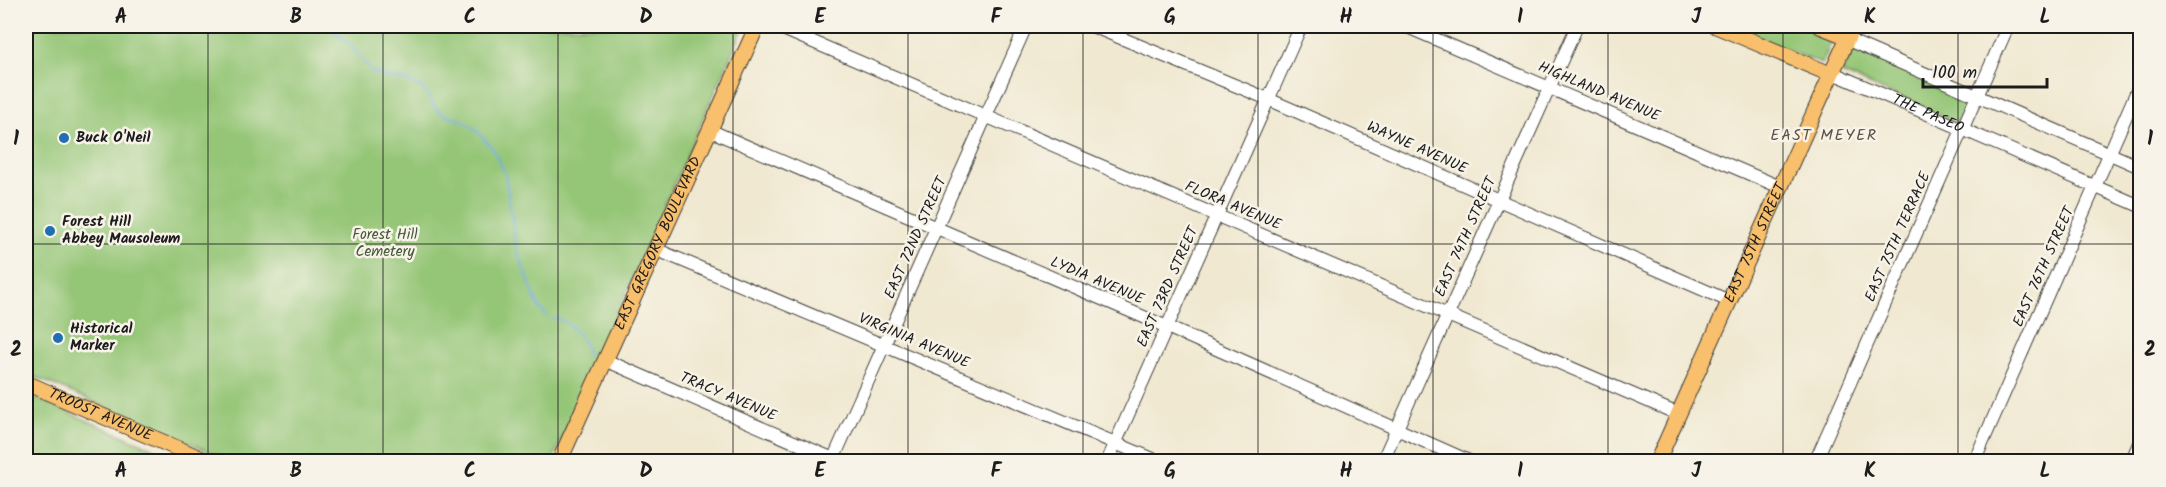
<svg xmlns="http://www.w3.org/2000/svg" width="2166" height="487" font-family="Kalam,sans-serif">
	<style>
		.green { fill: #95c677; stroke: #58714a; stroke-width: 1.5 }
		.lines { fill: none; stroke-linecap: round; stroke-linejoin: round }
		.stream { stroke: #73abe2; stroke-width: 2 }
		.minor-casing { stroke: #3c3b37; stroke-width: 14 }
		.major-casing { stroke: #3c3b37; stroke-width: 17 }
		.minor { stroke: #fff; stroke-width: 12 }
		.major { stroke: #f8bf6c; stroke-width: 15 }
		.grid { fill: none; stroke: #1c1c1c; stroke-width: 1.5; stroke-opacity: 0.55 }
		.poi-dot { fill: #1f6fb2; stroke: #f7f3e8; stroke-width: 2 }
		.labels { text-anchor: middle; dominant-baseline: central; stroke-width: 5; stroke-linejoin: round; paint-order: stroke }
		.street-label { font-size: 15px; fill: #1c1c1c; stroke: #f7f3e8 }
		.poi-label { font-size: 15px; font-weight: bold; fill: #1c1c1c; stroke: #f7f3e8; text-anchor: start }
		.park-label { font-size: 15px; fill: #46583c; stroke: #f7f3e8 }
		.neighbourhood-label { font-size: 16px; letter-spacing: 1.5px; fill: #625045; stroke: #f7f3e8 }
		.neatline { fill: none; stroke: #1c1c1c; stroke-width: 2 }
		.grid-label { font-size: 20px; text-anchor: middle; font-weight: bold; fill: #1c1c1c }
	</style>
	<rect width="100%" height="100%" fill="#f7f3e8"/>
	<filter id="ink" filterUnits="userSpaceOnUse"><feTurbulence type="fractalNoise" baseFrequency=".0167" numOctaves="2"/><feDisplacementMap in="SourceGraphic" scale="12" xChannelSelector="R" yChannelSelector="G"/><feConvolveMatrix kernelMatrix="1 2 1 2 8 2 1 2 1" color-interpolation-filters="sRGB"/></filter>
	<filter id="wash" filterUnits="userSpaceOnUse"><feTurbulence type="fractalNoise" baseFrequency=".008" numOctaves="4" result="noise"/><feDisplacementMap in="SourceGraphic" scale="24" xChannelSelector="R" yChannelSelector="G"/><feGaussianBlur stdDeviation="1.35" result="paint"/><feColorMatrix in="noise" values="0 0 0 0 0 0 0 0 0 0 0 0 0 0 0 0 0 1.4 0 .05"/><feComposite in="paint" operator="in"/></filter>
	<g filter="url(#wash)">
		<rect width="100%" height="100%" fill="#f0e8d0"/>
		<!-- green -->
		<path class="green" d="M26 26H744L552 461H232L26 373Z
			M1727 26H1803L1830 37 1832 40 1822 64Z
			M1853 48 1969 99C1970 106 1964 118 1958 123L1842 73Z
			M35 398 182 461H26V420Z"/>
		<g class="lines">
			<!-- stream -->
			<path class="stream" d="M329 26 352 47 372 72 389 78 407 81 424 89 435 108 445 115 460 119 475 129 493 149 505 173 517 250 538 306 547 316
				M553 318C571 321 584 337 587 354L590 355"/>
		</g>
	</g>
	<g filter="url(#ink)">
		<g class="lines">
			<defs>
				<g id="minor">
					<path d="M776 26 1678 414"/>
					<path d="M1092 26 1268 99 1729 301"/>
					<path d="M1405 26 1780 187"/>
					<path d="M1848 37 1855 43 2140 167"/>
					<path id="s1" d="M1830 74 1840 76 2140 206"/>
					<path d="M709 130 1167 327 1471 462"/>
					<path d="M655 249 1160 462"/>
					<path d="M605 360 838 461"/>
					<path d="M832 462 1026 26"/>
					<path d="M1107 462 1301 26"/>
					<path d="M1382 462 1577 26"/>
					<path d="M1815 462 2008 26"/>
					<path d="M1974 462 2140 84"/>
					<path d="M2131 462 2140 441"/>
				</g>
				<g id="major">
					<path d="M1716 26 1830 74"/>
					<path d="M1820 26 1848 37"/>
					<path id="s2" d="M26 383 209 462"/>
					<path id="s3" d="M559 462 757 26"/>
					<path id="s4" d="M1657 462 1853 26"/>
				</g>
			</defs>
			<!-- minor casing -->
			<use href="#minor" class="minor-casing"/>
			<!-- major casing -->
			<use href="#major" class="major-casing"/>
			<!-- minor -->
			<use href="#minor" class="minor"/>
			<!-- major -->
			<use href="#major" class="major"/>
		</g>
	</g>
	<!-- grid -->
	<path class="grid" d="M208 26V462M383 26V462M558 26V462M733 26V462M908 26V462M1083 26V462M1258 26V462M1433 26V462M1608 26V462M1783 26V462M1958 26V462M26 244H2140"/>
	<!-- markers -->
	<g class="poi-dot">
		<circle cx="64" cy="138" r="6"/>
		<circle cx="50" cy="231" r="6"/>
		<circle cx="58" cy="338" r="6"/>
	</g>
	<g class="labels">
		<!-- street labels -->
		<g class="street-label">
			<text transform="translate(1599 92) rotate(23)">HIGHLAND AVENUE</text>
			<text stroke="none"><textPath href="#s1" startOffset="106">THE PASEO</textPath></text>
			<text transform="translate(1417 148) rotate(24)">WAYNE AVENUE</text>
			<text transform="translate(1233 206) rotate(23)">FLORA AVENUE</text>
			<text transform="translate(1466 237) rotate(-66)">EAST 74TH STREET</text>
			<text transform="translate(1898 237) rotate(-66)">EAST 75TH TERRACE</text>
			<text transform="translate(916 238) rotate(-66)">EAST 72ND STREET</text>
			<text stroke="none"><textPath href="#s4" startOffset="240">EAST 75TH STREET</textPath></text>
			<text stroke="none"><textPath href="#s3" startOffset="240">EAST GREGORY BOULEVARD</textPath></text>
			<text transform="translate(2044 267) rotate(-66)">EAST 76TH STREET</text>
			<text transform="translate(1097 281) rotate(23)">LYDIA AVENUE</text>
			<text transform="translate(1168 287) rotate(-66)">EAST 73RD STREET</text>
			<text transform="translate(914 341) rotate(23)">VIRGINIA AVENUE</text>
			<text transform="translate(728 397) rotate(23)">TRACY AVENUE</text>
			<text stroke="none"><textPath href="#s2" startOffset="81">TROOST AVENUE</textPath></text>
		</g>
		<!-- poi labels -->
		<g class="poi-label">
			<text x="76" y="138">Buck O'Neil</text>
			<text x="62" y="222">Forest Hill<tspan x="62" dy="17">Abbey Mausoleum</tspan></text>
			<text x="70" y="329">Historical<tspan x="70" dy="17">Marker</tspan></text>
		</g>
		<!-- park labels -->
		<g class="park-label">
			<text x="385" y="235">Forest Hill<tspan x="385" dy="17">Cemetery</tspan></text>
		</g>
		<!-- neighbourhood labels -->
		<g class="neighbourhood-label">
			<text x="1824" y="135">EAST MEYER</text>
		</g>
	</g>
	<!-- margin -->
	<rect width="2166" height="487" fill="none" stroke="#f7f3e8" stroke-width="66"/>
	<!-- scale -->
	<path d="M1923 78v9h124v-9" fill="none" stroke="#1c1c1c" stroke-width="3"/>
	<text x="1932" y="78" font-size="18" fill="#1c1c1c" stroke="#f7f3e8" stroke-width="4.5" paint-order="stroke">100 m</text>
	<rect x="33" y="33" width="2100" height="421" class="neatline"/>
	<g class="grid-label">
		<text x="121" y="23">A</text>
		<text x="296" y="23">B</text>
		<text x="470" y="23">C</text>
		<text x="646" y="23">D</text>
		<text x="820" y="23">E</text>
		<text x="996" y="23">F</text>
		<text x="1170" y="23">G</text>
		<text x="1346" y="23">H</text>
		<text x="1520" y="23">I</text>
		<text x="1696" y="23">J</text>
		<text x="1870" y="23">K</text>
		<text x="2045" y="23">L</text>
		<text x="16" y="145">1</text>
		<text x="2150" y="145">1</text>
		<text x="16" y="356">2</text>
		<text x="2150" y="356">2</text>
		<text x="121" y="477">A</text>
		<text x="296" y="477">B</text>
		<text x="470" y="477">C</text>
		<text x="646" y="477">D</text>
		<text x="820" y="477">E</text>
		<text x="996" y="477">F</text>
		<text x="1170" y="477">G</text>
		<text x="1346" y="477">H</text>
		<text x="1520" y="477">I</text>
		<text x="1696" y="477">J</text>
		<text x="1870" y="477">K</text>
		<text x="2045" y="477">L</text>
	</g>
</svg>
